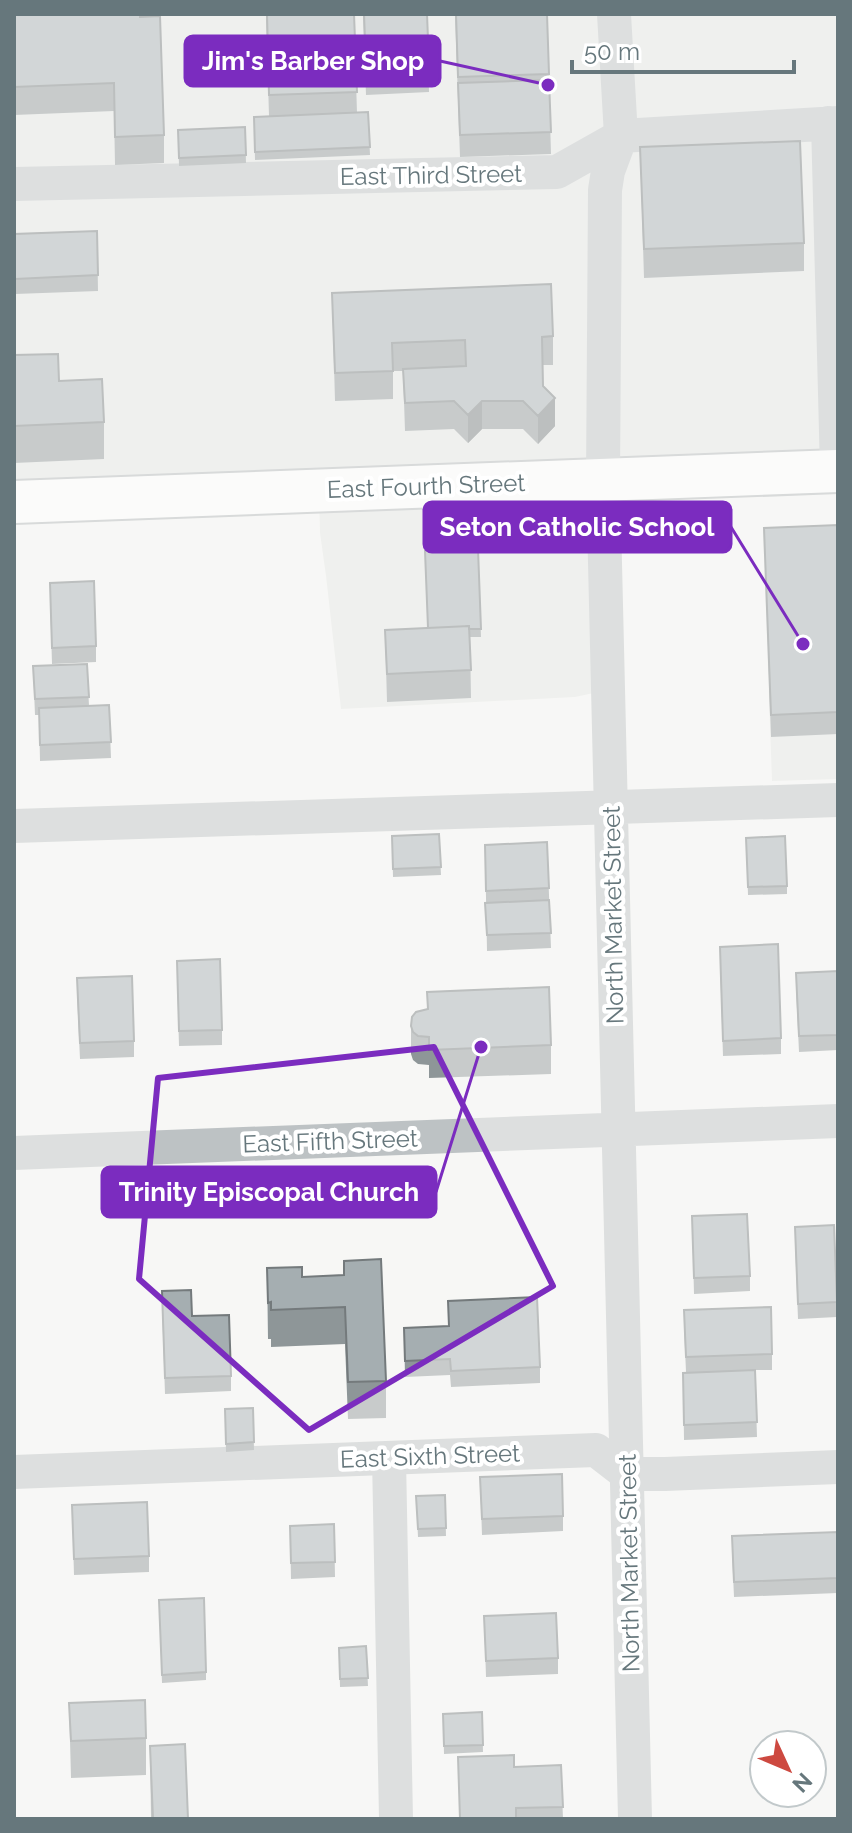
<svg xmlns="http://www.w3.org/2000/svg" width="852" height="1833" font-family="Raleway,sans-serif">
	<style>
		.built { fill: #e5e7e5 }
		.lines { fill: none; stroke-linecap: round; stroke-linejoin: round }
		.major-casing { stroke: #b1b6b8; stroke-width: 46 }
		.minor { stroke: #bdc2c4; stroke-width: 34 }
		.major { stroke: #fff; stroke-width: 42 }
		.wall { fill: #8e9698 }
		.shaded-wall { fill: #747a7c }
		.building { fill: #a5aeb1; stroke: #747a7c; stroke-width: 2 }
		.marked { fill: none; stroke: #7b2cbf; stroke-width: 6; stroke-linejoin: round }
		.labels { text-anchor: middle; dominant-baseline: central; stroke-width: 8; stroke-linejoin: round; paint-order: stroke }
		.street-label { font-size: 24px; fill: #66777c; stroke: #fff }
		.leader { fill: none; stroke: #7b2cbf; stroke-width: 3 }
		.callout-dot { fill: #7b2cbf; stroke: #fff; stroke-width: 3 }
		.callout { fill: #7b2cbf; stroke: #7b2cbf; stroke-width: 3 }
		.callout-label { font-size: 26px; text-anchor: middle; font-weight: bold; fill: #fff }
	</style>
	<rect width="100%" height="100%" fill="#f7f7f5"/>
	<!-- built -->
	<path class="built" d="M14 14H838L837 471 603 479 608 690 575 697 341 709 326 576 320 533 319 491 14 502Z
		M838 527V779L772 781 763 530Z"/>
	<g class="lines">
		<defs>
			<path id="major" d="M14 502 838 471"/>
		</defs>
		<!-- major casing -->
		<use href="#major" class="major-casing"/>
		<!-- minor -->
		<path class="minor" d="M614 14 621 136 608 171 605 190 603 479 635 1819
			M828 123 837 471
			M14 184 557 172 621 136 838 123
			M14 826 838 800
			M14 1153 838 1121
			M389 1458 396 1819
			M14 1472 596 1450 627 1474H665L838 1467"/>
		<!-- major -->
		<use href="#major" class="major"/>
	</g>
	<!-- wall -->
	<path class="wall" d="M14 14 140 17 164 135V163L115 165 114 111 14 115Z
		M266 14H354L357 113 368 112 370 155 255 160 254 117 269 116Z
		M363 14H427L429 92 366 95Z
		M455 14H547L551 154 460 157Z
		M245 127 246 163 179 166 178 130Z
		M640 147 804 243V271L644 278Z
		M97 231 98 291 15 294 14 234Z
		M332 293 553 336V365H543V386L555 426 538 444 523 429H482L468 443 454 429 405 431 403 371H393V399L335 401Z
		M14 355 59 381 104 422V459L14 463Z
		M838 525V734L771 737 764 528Z
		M478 549 481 637H470L471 698 387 702 385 630 427 628Z
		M50 598 96 646V662L52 664Z
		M87 664 89 706 109 705 111 758 40 761 39 715H35L33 666Z
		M439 834 441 875 393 877 392 836Z
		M746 838 787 886V894L748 895Z
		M547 842 551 948 487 951 485 845Z
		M720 962 781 1038V1054L723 1056Z
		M838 971V1050L799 1052 796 988Z
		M177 976 222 1030V1045L179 1046Z
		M427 992 551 1045V1074L429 1078V1065L418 1064 413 1060 411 1054V1026L427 1009Z
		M77 994 134 1041V1057L80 1059Z
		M692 1216 750 1276V1291L694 1294Z
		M795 1242 837 1302V1317L798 1319Z
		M267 1268 302 1277 344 1275 386 1381V1418L348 1419 345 1344 271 1347V1339H268Z
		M162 1307 192 1316 231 1376V1391L165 1394Z
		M684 1326 772 1354V1370H755L757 1437 684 1440 683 1373 686 1372Z
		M404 1328 540 1367V1383L451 1387 450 1375 405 1377Z
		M253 1408 254 1450 226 1452 225 1409Z
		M480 1477 563 1516V1531L482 1535Z
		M445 1495 446 1536 418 1537 416 1496Z
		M72 1505 149 1556V1572L74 1575Z
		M334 1524 335 1577 291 1579 290 1526Z
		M838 1532V1593L734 1597 732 1552Z
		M159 1600 206 1672V1680L162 1683Z
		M484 1616 558 1658V1674L486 1677Z
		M366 1646 368 1686 340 1687 339 1648Z
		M69 1703 146 1738V1775L71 1778Z
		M482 1712 483 1752 444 1754 443 1714Z
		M150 1746 188 1819H151Z
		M561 1765 563 1819H459L514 1767Z"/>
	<!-- shaded-wall -->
	<path class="shaded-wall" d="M555 398V426L538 444V416Z
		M482 401V429L468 443V415Z"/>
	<!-- building -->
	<path class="building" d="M14 14H140V17L160 16 164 135 115 137 114 83 14 87Z
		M267 14H354L357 92 269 95Z
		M364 14H427L429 64 366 67Z
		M456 14H547L549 74 458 77Z
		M549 80 551 132 460 135 458 83Z
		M368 112 370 147 255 152 254 117Z
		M245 127 246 155 179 158 178 130Z
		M800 141 804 243 644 249 640 147Z
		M97 231 98 275 15 279 14 234Z
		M551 284 553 336 542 337 543 386 555 398 538 416 523 401H482L468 415 454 401 405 403 403 369 466 366 465 340 392 343 393 371 335 373 332 293Z
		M58 354 59 381 102 379 104 422 14 426V355Z
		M838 525V712L771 715 764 528Z
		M478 549 481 629H469V626L428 628 425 551Z
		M94 581 96 646 52 648 50 583Z
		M469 626 471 670 387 674 385 630Z
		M87 664 89 697 35 699 33 666Z
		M109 705 111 742 40 745 39 708Z
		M439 834 441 867 393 869 392 836Z
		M785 836 787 886 748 887 746 838Z
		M547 842 549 888 486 891 485 845Z
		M549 900 551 933 487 935 485 903Z
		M778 944 781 1038 723 1041 720 947Z
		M220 959 222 1030 179 1031 177 961Z
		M838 971V1035L799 1036 796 973Z
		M132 976 134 1041 80 1043 77 978Z
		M549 987 551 1045 429 1050V1037L418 1036 413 1032 411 1026 412 1017 416 1012 428 1009 427 992Z
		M747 1214 750 1276 694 1278 692 1216Z
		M834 1225 837 1302 798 1304 795 1227Z
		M381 1259 386 1381 348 1382 345 1307 271 1310V1302L268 1303 267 1268 302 1267V1277L344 1275V1261Z
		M191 1290 192 1316 229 1315 231 1376 165 1378 162 1291Z
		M537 1297 540 1367 451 1371 450 1359 405 1361 404 1328 449 1326 448 1301Z
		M771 1307 772 1354 686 1357 684 1310Z
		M755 1370 757 1422 684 1425 683 1373Z
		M253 1408 254 1442 226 1444 225 1409Z
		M562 1474 563 1516 482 1519 480 1477Z
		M445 1495 446 1528 418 1529 416 1496Z
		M147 1502 149 1556 74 1559 72 1505Z
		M334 1524 335 1562 291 1563 290 1526Z
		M838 1532V1578L734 1582 732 1536Z
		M204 1598 206 1672 162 1675 159 1600Z
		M556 1613 558 1658 486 1661 484 1616Z
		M366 1646 368 1678 340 1679 339 1648Z
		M145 1700 146 1738 71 1741 69 1703Z
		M482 1712 483 1745 444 1746 443 1714Z
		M185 1744 188 1819H153L150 1746Z
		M514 1755V1767L561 1765 563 1807 516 1808V1819H460L458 1757Z"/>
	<!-- marked area -->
	<path d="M0 0H852V1833H0ZM434 1047 553 1286 309 1430 139 1279 158 1078Z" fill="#f7f7f5" fill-opacity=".55" fill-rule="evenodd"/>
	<path class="marked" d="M434 1047 553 1286 309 1430 139 1279 158 1078Z"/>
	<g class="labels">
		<!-- street labels -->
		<g class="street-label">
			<text transform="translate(431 175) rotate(-1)">East Third Street</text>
			<text transform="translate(426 486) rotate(-2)">East Fourth Street</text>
			<text transform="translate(613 915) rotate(-91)">North Market Street</text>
			<text transform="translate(330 1141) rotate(-2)">East Fifth Street</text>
			<text transform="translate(430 1456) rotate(-2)">East Sixth Street</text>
			<text transform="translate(629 1563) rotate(-91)">North Market Street</text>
		</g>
	</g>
	<!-- callouts -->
	<path class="leader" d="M548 85L440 61M803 644L731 527M481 1047L436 1192"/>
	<g class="callout-dot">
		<circle cx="548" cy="85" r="8"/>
		<circle cx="803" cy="644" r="8"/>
		<circle cx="481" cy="1047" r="8"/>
	</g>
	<g class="callout">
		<rect x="185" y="36" width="255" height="50" rx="8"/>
		<rect x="424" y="502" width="307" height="50" rx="8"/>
		<rect x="102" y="1167" width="334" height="50" rx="8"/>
	</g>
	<g class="callout-label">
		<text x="313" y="70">Jim's Barber Shop</text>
		<text x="577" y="536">Seton Catholic School</text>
		<text x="269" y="1201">Trinity Episcopal Church</text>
	</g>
	<!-- border -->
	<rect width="852" height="1833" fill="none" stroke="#66777c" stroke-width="32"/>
	<!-- north arrow -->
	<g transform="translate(788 1769) rotate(134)"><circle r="38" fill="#ffffff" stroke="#c2c9cb" stroke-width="2"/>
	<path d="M0-6L14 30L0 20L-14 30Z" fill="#cd4940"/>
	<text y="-12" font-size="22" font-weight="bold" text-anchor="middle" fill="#66777c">N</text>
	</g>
	<!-- scale -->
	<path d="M572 60v12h222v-12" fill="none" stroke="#66777c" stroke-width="4"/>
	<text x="584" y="60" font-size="24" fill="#66777c" stroke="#ffffff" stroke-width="6" paint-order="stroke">50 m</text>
</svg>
